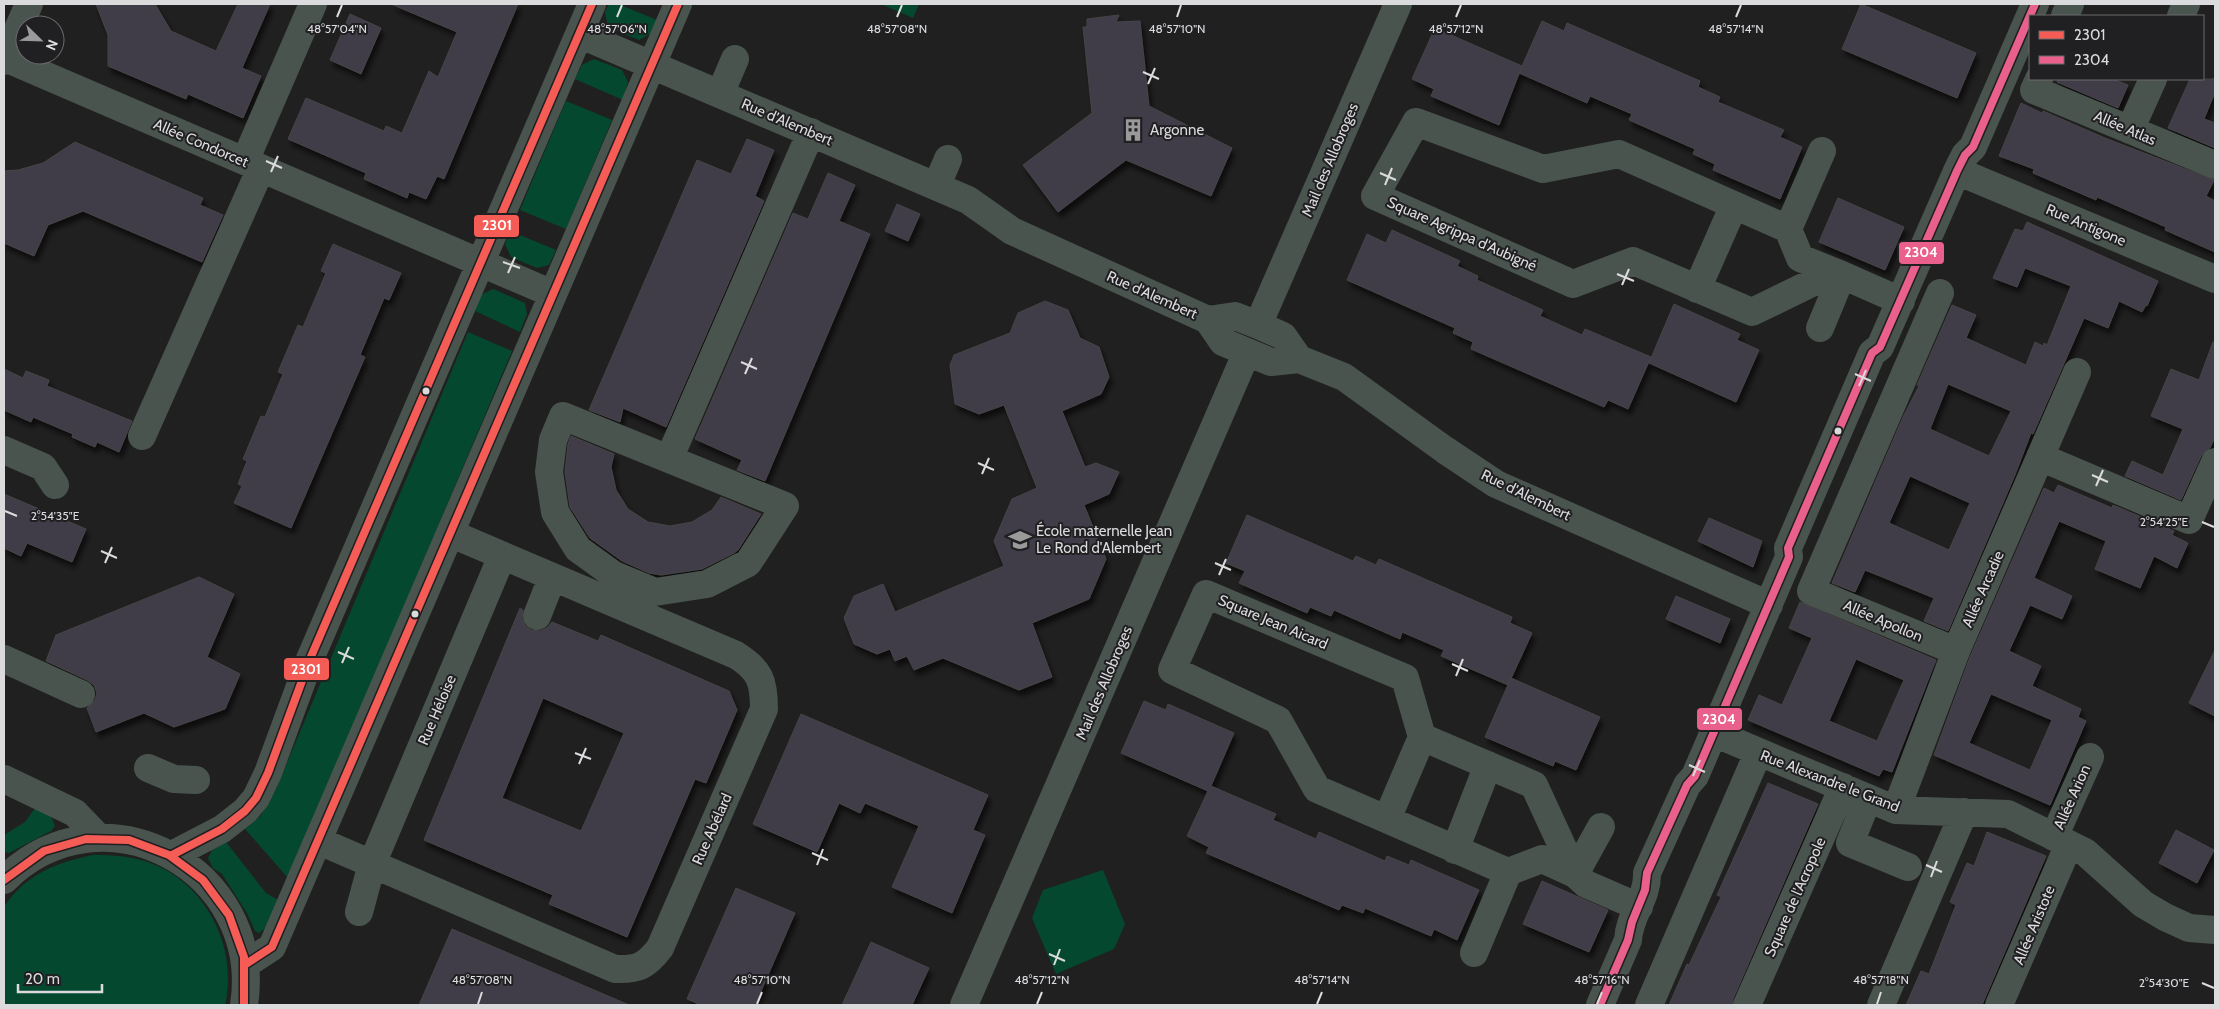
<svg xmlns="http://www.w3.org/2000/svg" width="2219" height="1009" font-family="Cabin,sans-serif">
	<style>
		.green { fill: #04492f }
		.building { fill: #413c48; stroke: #464547; fill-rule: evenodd; filter: url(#shadow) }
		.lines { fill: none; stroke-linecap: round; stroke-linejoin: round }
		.minor { stroke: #4a544e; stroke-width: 28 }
		.bus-1-casing { stroke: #201f22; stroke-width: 11 }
		.bus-2-casing { stroke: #201f22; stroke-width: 11 }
		.bus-1 { stroke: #f55c55; stroke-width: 8 }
		.bus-2 { stroke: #e8608b; stroke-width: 8 }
		.ticks { fill: none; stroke: #dbdbdd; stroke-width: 2 }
		.bus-dot { fill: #dbdbdd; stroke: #201f22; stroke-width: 2 }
		.labels { text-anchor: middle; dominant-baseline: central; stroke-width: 4; stroke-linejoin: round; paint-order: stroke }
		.street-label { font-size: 15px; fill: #dbdbdd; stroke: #201f22 }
		.poi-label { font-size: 15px; fill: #dbdbdd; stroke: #201f22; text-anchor: start }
		.ticks-label { font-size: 12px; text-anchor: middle; fill: #dbdbdd; stroke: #201f22; stroke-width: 4; stroke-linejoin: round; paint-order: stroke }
		.line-badge { stroke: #201f22; stroke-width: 2 }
		.badge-label { font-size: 14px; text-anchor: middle; font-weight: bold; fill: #fff }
	</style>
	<defs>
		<filter id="shadow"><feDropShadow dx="3" dy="5.5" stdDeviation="2.5" flood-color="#0009"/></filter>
	</defs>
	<rect width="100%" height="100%" fill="#202021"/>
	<!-- green -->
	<path class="green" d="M609 4H618L657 20 650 34 639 40 608 27 605 12Z
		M881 4H919L913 18Z
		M594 59 622 70 628 82 623 100 575 79 582 65Z
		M566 101 612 120 566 229 520 210Z
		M510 231 556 250 549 265 537 268 511 257 505 244Z
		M493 289 525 303 527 314 520 332 475 311 481 295Z
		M468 332 512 351 289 879 245 829 261 815 276 789Z
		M35 808 50 814 55 826 51 831 9 853 4 852V835L25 822Z
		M226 842 266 893 280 901 266 928 259 933 255 931 247 913 222 874 213 868 208 858 212 850Z
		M93 855C113 855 133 856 153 864 208 886 238 949 225 1005H4V907C26 874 55 863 93 855Z
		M1103 870 1125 924 1114 949 1056 974 1032 918 1043 890Z"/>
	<!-- building -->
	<path class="building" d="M96 4H155L171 31 216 51 238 4H270L242 68 261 76 243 118 188 94 186 99 108 66V35Z
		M391 4H518L444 179 437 176 426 199 409 192 407 198 364 179 366 173 288 139 306 98 384 131 386 126 402 133 429 71 438 77 457 32Z
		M1861 4 1976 53 1957 98 1842 49Z
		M350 14 381 28 361 74 330 60Z
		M1119 15 1116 22 1140 21 1149 106 1232 148 1211 196 1126 160 1058 212 1023 165 1092 113 1083 27H1087V19Z
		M1542 21 1564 31 1567 23 1700 81 1698 87 1720 97 1718 102 1784 130 1780 137 1802 147 1780 199 1713 170 1715 164 1693 154 1695 149 1629 120 1632 114 1590 96 1587 103 1519 73Z
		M1435 28 1522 66 1499 125 1431 96 1434 89 1412 79Z
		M2058 79H2113L2128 85 2118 108 2057 82Z
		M2190 79H2215V92L2204 119 2215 123V148L2168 128Z
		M2021 103 2042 113 2043 111 2105 138 2214 180 2206 196 2215 201V252L2165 230 2166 227 2097 197 2096 200 2033 173 2034 169 1999 156Z
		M747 139 774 150 755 196 764 201 666 427 623 408 620 422 589 410 697 160 731 174Z
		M75 142 203 198 200 205 223 215 202 262 83 211 48 225 34 256 4 243V171L18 170 43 163Z
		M828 173 855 185 839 221 870 234 765 481 737 470 742 460 695 439 793 213 808 219Z
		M1838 198 1904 227 1885 270 1819 242Z
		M897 204 920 214 908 241 885 231Z
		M2027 222 2158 281 2147 306 2146 305 2142 312 2119 301 2108 328 2084 318 2033 434 2031 433 2015 475 1948 631 1924 621 1934 598 1865 570 1855 592 1832 583 1903 417 1919 386 1917 385 1952 305 1976 315 1966 338 2026 365 2035 342 2043 346 2044 343 2047 345 2071 286 2025 268 2017 287 1993 278 2015 229 2023 231ZM1948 384 2011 411 1989 456 1930 429ZM1910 476 1970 503 1949 550 1889 523Z
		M1392 230 1460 261 1457 266 1478 276 1477 280 1543 310 1540 316 1582 335 1585 329 1651 357 1628 409 1608 400 1604 407 1471 349 1473 342 1453 333 1455 328 1347 280 1367 234 1386 243Z
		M333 244 401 273 389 300 384 298 360 355 365 357 291 528 234 503 242 486 238 484 247 461 243 459 261 416 265 417 283 374 278 372 298 325 303 327 326 273 321 271Z
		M1045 301 1068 310 1080 338 1099 347 1109 377 1101 394 1062 411 1085 467 1096 463 1119 472 1109 494 1084 505 1106 559 1089 599 1032 623 1052 677 1019 690 943 658 914 670 907 656 895 661 890 649 877 654 854 644 844 618 854 596 883 584 895 612 1004 566 994 541 1012 499 1037 488 1004 405 979 414 955 404 950 365 954 355 1010 333 1018 313Z
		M1674 304 1740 334 1737 340 1759 350 1736 402 1649 363Z
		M2213 342H2215V437L2210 448 2201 456 2181 500 2125 476 2132 461 2163 475 2183 429 2151 416 2171 369 2199 380Z
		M4 369 23 378 26 371 49 380 47 386 132 421 119 452 97 442 95 447 72 437 73 434 33 417 31 422 4 410Z
		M571 436 614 454 611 467 616 490 628 509 648 522 670 526 692 522 712 510 721 497 761 514 738 550 734 553 702 569 661 575 649 573 622 561 590 538 570 507 565 472 568 444Z
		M2058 485 2112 508 2113 505 2174 531 2172 535 2188 543 2177 568 2154 556 2140 588 2095 569 2106 541 2059 521 2034 578 2072 596 2062 619 2030 605 2009 651 2041 666 2032 686 2081 709 2078 717 2086 721 2050 805 1934 755 1970 657 2044 488 2054 493ZM1991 694 2052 720 2030 770 1969 743Z
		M4 494 86 529 72 562 27 543 21 556 4 548Z
		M1247 515 1353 561 1356 556 1376 565 1379 559 1512 617 1510 623 1532 633 1508 685 1441 656 1444 650 1402 632 1400 639 1334 610 1331 616 1310 607 1307 613 1239 583 1245 571 1226 563Z
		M1709 518 1762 541 1753 567 1698 541Z
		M199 577 234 594 207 657 240 674 225 709 174 727 144 713 96 732 87 708 95 700 97 693 94 685 87 680 46 661 56 635Z
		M1676 596 1730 619 1720 643 1666 619Z
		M1800 602 1936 660 1892 772 1883 769 1879 776 1748 720 1759 695 1782 705 1812 638 1789 628ZM1856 659 1904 680 1877 741 1829 721Z
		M520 608 523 610 522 618 525 625 531 630 540 631 547 628 552 622 598 641 601 635 729 691 737 710 706 783 695 779 627 937 549 904 553 895 424 840ZM543 698 624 733 581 831 502 798Z
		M2215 650V716L2189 703Z
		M1511 678 1600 717 1576 770 1555 761 1553 766 1485 737Z
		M1144 701 1166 710 1168 704 1234 733 1211 786 1276 814 1273 820 1316 839 1319 832 1385 861 1387 856 1409 865 1411 860 1479 890 1457 940 1434 929 1431 936 1365 908 1363 913 1342 905 1339 910 1206 853 1209 847 1187 836 1208 791 1121 753Z
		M801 714 988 795 973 830 985 835 952 913 892 887 919 826 865 803 860 813 839 803 817 852 753 824Z
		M1768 783 1818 804 1733 999 1732 1005H1669L1687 964 1689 965 1721 897 1717 895Z
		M2176 830 2214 850 2197 883 2159 863Z
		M1987 832 2046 856 1982 1005H1906L1921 971 1929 974 1956 905 1950 902 1967 863 1974 866Z
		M1542 881 1608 910 1589 952 1523 924Z
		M736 888 795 913 755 1005H701L687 999Z
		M452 929 629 1005H419Z
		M871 942 929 968 912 1005H842Z"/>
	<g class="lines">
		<!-- minor -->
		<path class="minor" d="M2065 16 2070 4
			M2181 16 2186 4
			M579 34 968 200 1012 231 1208 320 1223 342 1271 362 1299 359 1344 377 1445 450 1496 484 1769 605
			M5 58 553 294
			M4 61 29 4
			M2039 79 2034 90 2215 165
			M720 94 735 59
			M2130 130 2153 79
			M245 161 313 4
			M1957 171 2215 279
			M937 185 948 159
			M1788 229 1822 151
			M1834 272 1752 312 1633 261 1573 284 1375 196 1416 122 1543 169 1619 154 1788 229 1800 258 1842 275 1901 301
			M1697 289 1734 205
			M1940 293 1811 591 1956 651
			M1262 316 1398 4
			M1208 320 1235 316 1258 325 1283 336 1299 359
			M1820 328 1842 275
			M563 416 785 506 748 563 707 584 655 592 614 575 578 549 555 512 549 472 553 440Z
			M142 436 261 168
			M4 450 43 467 55 485
			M2040 457 2189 520 2215 462
			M669 459 811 132
			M1206 594 1405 678 1422 737 1534 785 1575 874 1542 859 1508 872 1317 789 1278 720 1172 670Z
			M537 616 552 578
			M4 659 81 694
			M1714 733 1896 810 2008 814 2085 852 2143 904 2165 917 2189 928 2215 930
			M148 768 174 779 196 780
			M4 779 75 813 99 838
			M1868 798 1850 843 1908 867
			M1896 810 1956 651 2077 372
			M1387 819 1422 737
			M1601 827 1575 874 1586 884 1639 907
			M2054 837 2090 757
			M319 841 615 969C638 970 646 966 660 948L764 709C764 681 760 670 736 655L452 534
			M1455 850 1488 765
			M172 855 222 829 245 811 256 798 268 773 310 659 592 4
			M4 880C103 781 265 870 244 1005
			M359 912 372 864 502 556
			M1474 953 1508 872
			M246 964 272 947 678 4
			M964 1005 1243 361
			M1600 1005 1628 940C1629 915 1648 898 1647 873L1687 785 1695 776 1789 557 1788 548 1872 353 1880 347 1957 171 1965 155 1973 147 2035 4
			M1649 1005 1758 753
			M1747 1005 1843 787
			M1881 1005 1964 812
			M1999 1005 2069 844"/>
		<defs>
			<path id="bus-1" d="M172 855 222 829 245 811 256 798 268 773 310 659 592 4
				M4 880 44 851 86 839 129 840 169 855 203 880 229 915 244 957V1005
				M246 964 272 947 678 4"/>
			<path id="bus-2" d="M1600 1005 1628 940 1632 922 1645 890 1647 873 1687 785 1695 776 1789 557 1788 548 1872 353 1880 347 1957 171 1965 155 1973 147 2035 4"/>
		</defs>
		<!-- bus-1 casing -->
		<use href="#bus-1" class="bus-1-casing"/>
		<!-- bus-2 casing -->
		<use href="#bus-2" class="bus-2-casing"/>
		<!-- bus-1 -->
		<use href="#bus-1" class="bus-1"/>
		<!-- bus-2 -->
		<use href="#bus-2" class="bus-2"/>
	</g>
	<!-- ticks -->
	<path class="ticks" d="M337 17 342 5M617 17 622 5M897 17 902 5M1177 17 1181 5M1456 17 1461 5M1736 17 1741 5M1143 72 1159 79M1148 84 1155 68M266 161 282 168M271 172 278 156M1380 173 1396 180M1385 185 1392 168M503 262 520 268M508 273 515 257M1617 274 1634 281M1622 285 1629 269M741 362 757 369M745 374 752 358M1855 374 1871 381M1859 386 1866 370M978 463 994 470M982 474 989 458M2092 475 2108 482M2096 486 2103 470M5 511 17 516M2202 522 2214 527M101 551 117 558M105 563 112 547M1215 563 1231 570M1219 575 1226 559M338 652 354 659M342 663 349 647M1452 664 1468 671M1456 676 1463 659M575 753 591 759M579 764 586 748M1689 765 1705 772M1693 776 1700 760M812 853 828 860M817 865 823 849M1926 865 1942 872M1931 877 1937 861M1049 954 1065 961M1054 965 1060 949M2202 983 2214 988M478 1004 482 992M757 1004 762 992M1037 1004 1042 992M1317 1004 1322 992M1597 1004 1602 992M1877 1004 1881 992"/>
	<!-- icons -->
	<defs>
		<symbol id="building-bare" viewBox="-9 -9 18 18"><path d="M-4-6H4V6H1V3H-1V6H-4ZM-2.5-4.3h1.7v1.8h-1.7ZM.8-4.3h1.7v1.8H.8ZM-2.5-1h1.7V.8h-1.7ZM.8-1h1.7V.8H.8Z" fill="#9a9a9b" stroke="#201f22" stroke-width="2.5" paint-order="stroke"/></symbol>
		<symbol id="school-bare" viewBox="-9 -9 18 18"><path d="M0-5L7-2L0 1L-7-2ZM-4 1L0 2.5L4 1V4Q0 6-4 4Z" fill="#9a9a9b" stroke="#201f22" stroke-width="2.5" paint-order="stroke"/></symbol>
	</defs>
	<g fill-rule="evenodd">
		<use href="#building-bare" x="1117" y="114" width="32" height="32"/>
		<use href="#school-bare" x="1004" y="524" width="32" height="32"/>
	</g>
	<!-- markers -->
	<g class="bus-dot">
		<circle cx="426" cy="391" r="4.5"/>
		<circle cx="1838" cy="431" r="4.5"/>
		<circle cx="415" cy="614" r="4.5"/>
	</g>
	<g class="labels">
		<!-- street labels -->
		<g class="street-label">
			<text transform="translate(787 122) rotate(23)">Rue d'Alembert</text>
			<text transform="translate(2125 128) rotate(23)">Allée Atlas</text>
			<text transform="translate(201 143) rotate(23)">Allée Condorcet</text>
			<text transform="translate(1330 160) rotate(-67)">Mail des Allobroges</text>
			<text transform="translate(2086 225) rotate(23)">Rue Antigone</text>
			<text transform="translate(1462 234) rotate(24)">Square Agrippa d'Aubigné</text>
			<text transform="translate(1152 295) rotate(24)">Rue d'Alembert</text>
			<text transform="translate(1526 495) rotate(26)">Rue d'Alembert</text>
			<text transform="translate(1983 589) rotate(-66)">Allée Arcadie</text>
			<text transform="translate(1883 621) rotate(23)">Allée Apollon</text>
			<text transform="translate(1273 622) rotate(23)">Square Jean Aicard</text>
			<text transform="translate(1104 683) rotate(-67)">Mail des Allobroges</text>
			<text transform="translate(437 710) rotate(-67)">Rue Héloise</text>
			<text transform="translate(1830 781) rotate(21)">Rue Alexandre le Grand</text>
			<text transform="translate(2072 797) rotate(-66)">Allée Arion</text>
			<text transform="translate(712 829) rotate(-66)">Rue Abélard</text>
			<text transform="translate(1795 897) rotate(-66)">Square de l'Acropole</text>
			<text transform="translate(2034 925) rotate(-67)">Allée Aristote</text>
		</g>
		<!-- poi labels -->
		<g class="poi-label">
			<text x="1150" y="130">Argonne</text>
			<text x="1036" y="531">École maternelle Jean<tspan x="1036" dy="17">Le Rond d'Alembert</tspan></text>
		</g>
	</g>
	<g class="ticks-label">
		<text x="337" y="33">48°57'04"N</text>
		<text x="617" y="33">48°57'06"N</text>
		<text x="897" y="33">48°57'08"N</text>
		<text x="1177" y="33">48°57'10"N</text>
		<text x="1456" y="33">48°57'12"N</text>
		<text x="1736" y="33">48°57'14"N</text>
		<text x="55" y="520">2°54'35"E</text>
		<text x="2164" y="526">2°54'25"E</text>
		<text x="482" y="984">48°57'08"N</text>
		<text x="762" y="984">48°57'10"N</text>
		<text x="1042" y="984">48°57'12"N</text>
		<text x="1322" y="984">48°57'14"N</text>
		<text x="1602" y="984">48°57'16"N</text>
		<text x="1881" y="984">48°57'18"N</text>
		<text x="2164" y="987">2°54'30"E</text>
	</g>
	<g class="line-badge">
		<rect x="473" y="214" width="47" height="24" rx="5" fill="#f55c55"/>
		<rect x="1898" y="241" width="47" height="24" rx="5" fill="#e8608b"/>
		<rect x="283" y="657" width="47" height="24" rx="5" fill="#f55c55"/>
		<rect x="1696" y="707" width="47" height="24" rx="5" fill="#e8608b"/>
	</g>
	<g class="badge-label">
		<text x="497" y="230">2301</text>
		<text x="1921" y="257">2304</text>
		<text x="306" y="674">2301</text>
		<text x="1719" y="724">2304</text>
	</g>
	<!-- border -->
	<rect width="2219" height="1009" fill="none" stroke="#dbdbdd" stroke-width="10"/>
	<!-- legend -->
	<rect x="2029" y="15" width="175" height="65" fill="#201f22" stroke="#6b6a6d"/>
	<rect x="2039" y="31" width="25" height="8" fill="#f55c55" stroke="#6b6a6d"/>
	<text x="2074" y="40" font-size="15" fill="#dbdbdd">2301</text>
	<rect x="2039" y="56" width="25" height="8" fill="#e8608b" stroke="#6b6a6d"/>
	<text x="2074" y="65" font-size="15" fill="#dbdbdd">2304</text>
	<!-- north arrow -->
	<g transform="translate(40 40) rotate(113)"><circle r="24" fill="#201f22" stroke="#6b6a6d"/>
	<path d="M0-4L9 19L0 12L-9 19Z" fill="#9a9a9b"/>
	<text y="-8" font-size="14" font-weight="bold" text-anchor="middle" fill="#dbdbdd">N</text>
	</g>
	<!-- scale -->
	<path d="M18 984v8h84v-8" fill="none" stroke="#dbdbdd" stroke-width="2.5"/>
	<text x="25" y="984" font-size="15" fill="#dbdbdd" stroke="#201f22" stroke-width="4" paint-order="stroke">20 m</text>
</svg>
